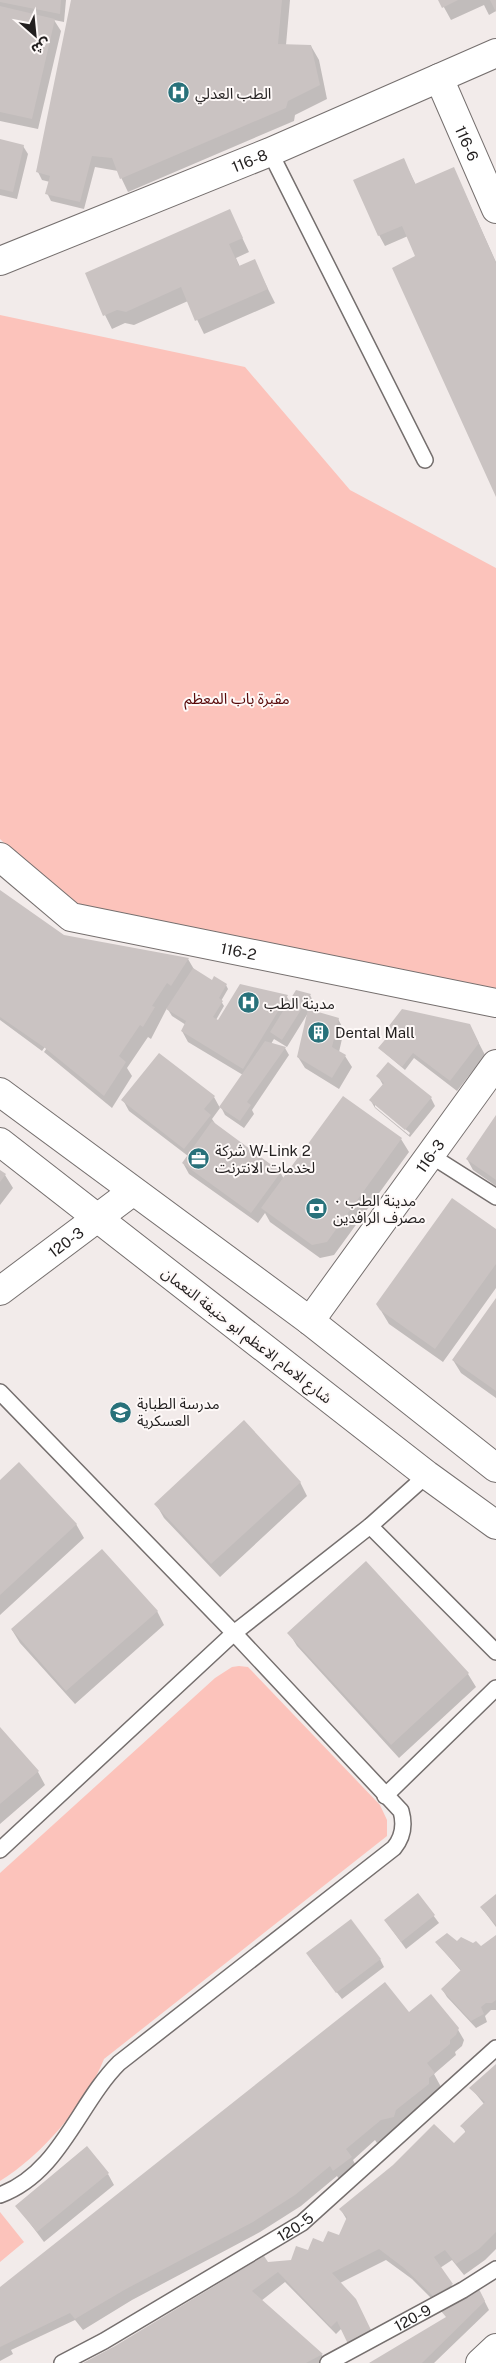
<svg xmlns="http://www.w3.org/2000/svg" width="496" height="2363" font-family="'Public Sans','Noto Sans Arabic',sans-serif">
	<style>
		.green { fill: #fcc3bb }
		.shadow { fill: #0003; fill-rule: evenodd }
		.building { fill: #cac3c2 }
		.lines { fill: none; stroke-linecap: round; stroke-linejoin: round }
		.service-casing { stroke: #756f6e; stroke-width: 18 }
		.minor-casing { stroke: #756f6e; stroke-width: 30 }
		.secondary-casing { stroke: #756f6e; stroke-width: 30 }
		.service { stroke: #fff; stroke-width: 15 }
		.minor { stroke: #fff; stroke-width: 28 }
		.secondary { stroke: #fff; stroke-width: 28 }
		.labels { text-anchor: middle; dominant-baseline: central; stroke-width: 4; stroke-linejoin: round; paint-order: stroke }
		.poi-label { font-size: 15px; fill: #221f1f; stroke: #fef9f8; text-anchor: start }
		.street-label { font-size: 15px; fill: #221f1f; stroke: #fef9f8 }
		.park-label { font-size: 15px; fill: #570808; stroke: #fef9f8 }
	</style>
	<rect width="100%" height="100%" fill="#f2ebea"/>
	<!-- green -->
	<path class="green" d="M0 315 245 367 350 490 496 568V992L70 906 0 839Z
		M239 1666 248 1667 380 1805 387 1820V1836L104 2059C86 2104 41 2156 0 2181V1873L215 1678 232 1667Z
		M0 2212 24 2242 0 2262Z"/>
	<!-- shadow -->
	<path class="shadow" d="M0 0H66L64 22 54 20 61 31 38 129 0 121Z
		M72 0H290L286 45 311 46 319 60 327 99 295 115 294 121 128 192 118 171 95 167 84 209 51 201 47 193 50 182 42 180 38 172Z
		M440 0H496V11L489 15 484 5 451 20Z
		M0 140 23 146 28 154 17 199 0 195Z
		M403 159 416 185 454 169 496 262V493L417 258 408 236 385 246 379 235Z
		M229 210 249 252 236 258 240 267 254 261 275 303 204 334 188 301 134 325 125 323 112 329 105 315Z
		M0 891 63 937 188 959 195 971 212 981 226 985 228 989 221 1001 224 1006 216 1020 218 1021 241 986 287 997 290 1002 310 995 314 1003 309 1011 338 1019 344 1030 339 1052 345 1056 352 1067 339 1089 305 1068 298 1057 308 1013 287 1047 274 1039 271 1044 285 1048 289 1055 252 1110 254 1114 244 1128 225 1115 221 1107 243 1075 188 1042 182 1031 186 1025 172 1016 167 1008 151 1039 148 1037 127 1068 132 1076 112 1108 44 1052 114 953H111L42 1051 0 1020Z
		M470 1026 485 1055 457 1091 414 1058 405 1070 379 1048 389 1036 387 1031Z
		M378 1076 431 1098 435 1106 410 1137 375 1108 371 1101 383 1085ZM375 1104 410 1133 409 1135 375 1107Z
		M214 1097 220 1108 212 1119 216 1125 280 1172 284 1179 401 1139 409 1152 334 1255 320 1258 270 1222 265 1213 258 1223 189 1174 183 1163 188 1156 129 1111 123 1100Z
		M496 1118V1186L473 1170 467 1159Z
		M0 1171 5 1175 13 1188 0 1205Z
		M496 1231V1288L443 1362 389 1324 377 1304Z
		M496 1300V1398L461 1373 453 1360Z
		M0 1481 76 1524 84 1538 0 1615Z
		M300 1482 307 1496 220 1577 164 1518 156 1504Z
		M157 1611 164 1625 75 1704 20 1643 12 1630Z
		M289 1633 468 1674 476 1687 399 1758 297 1646Z
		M0 1729 38 1772 45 1785 0 1824Z
		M418 1895 439 1923 406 1949 385 1920Z
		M496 1896V1927L481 1907Z
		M496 1936V2010H491L485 2016 487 2022 476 2028 447 1997 442 1989 461 1971 437 1943 457 1942 480 1948Z
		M380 1959 384 1967 342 1999 312 1961Z
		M409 2013 457 2028 464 2040 462 2046 455 2052 456 2055 434 2074 441 2087 436 2092V2097L401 2130 389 2133 377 2143 375 2140 353 2160 357 2168 340 2181 337 2176 301 2206 260 2232 132 2300 83 2330 75 2320 11 2350 13 2354 0 2361V2288Z
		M496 2066V2249L485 2260 464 2275 452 2260 440 2268 458 2295 440 2307 412 2279 386 2260 340 2283 342 2328 336 2334 285 2282 261 2301 322 2355 327 2363H86L267 2263 292 2262 340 2237 347 2220 341 2210 454 2144 466 2133 462 2126 484 2104 471 2088Z
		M108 2174 114 2185 44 2242 17 2206Z
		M483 2298 489 2310 434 2363H372Z"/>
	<!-- building -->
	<path class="building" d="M0 0H61L60 14 0 2Z
		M71 0H282L278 44 311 45 320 85 288 101 286 108 120 179 112 158 92 156 80 202 45 194 50 176 36 172Z
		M438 0H458L442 8Z
		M490 0H496V12Z
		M0 6 55 19 32 119 0 112Z
		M0 139 24 145 13 192 0 189Z
		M404 158 415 184 454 167 496 263V497L392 268 415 256 402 226 378 236 353 180Z
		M230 209 243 238 229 244 239 266 255 259 268 289 195 321 181 287 126 312 117 310 103 316 85 273Z
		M0 890 64 935 189 958 171 986 167 983 152 1006 155 1007 143 1027 140 1025 119 1056 126 1062 104 1096 45 1048 0 1017Z
		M193 968 212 980 214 976 227 984 219 998 223 1001 213 1017 218 1020 240 984 288 995 243 1069 181 1031 186 1021 166 1009Z
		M296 990 311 994 282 1040 270 1032Z
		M308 1009 339 1018 332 1047 346 1055 332 1078 297 1057Z
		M402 1009 470 1024 479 1043 450 1081 413 1053 402 1067 378 1048 389 1035 385 1031Z
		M265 1041 286 1047 247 1102 251 1105 240 1121 219 1107Z
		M159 1053 215 1096 204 1109 211 1115 184 1149 121 1100Z
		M388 1062 432 1097 405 1130 369 1100 384 1083 376 1076Z
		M343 1096 402 1138 327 1242 312 1245 261 1208Z
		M496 1115V1180L466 1159Z
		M212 1121 281 1172 251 1213 182 1163Z
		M0 1170 6 1174 0 1182Z
		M452 1198 496 1229V1264L435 1349 380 1310 376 1304Z
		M496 1298V1391L452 1360Z
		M244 1420 301 1482 211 1564 154 1504Z
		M19 1462 77 1524 0 1595V1480Z
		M102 1549 158 1611 66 1691 11 1629Z
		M366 1561 469 1673 391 1745 287 1633Z
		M0 1727 39 1771 0 1804Z
		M418 1893 435 1915 401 1942 384 1920Z
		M496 1894V1925L480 1907Z
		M351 1919 381 1959 336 1993 306 1953Z
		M447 1933 457 1941 461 1937 473 1943 476 1941 481 1946 496 1935V2000L492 2003H486L481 2007 484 2014 471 2021 441 1989 461 1970 435 1942Z
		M385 1982 409 2012 431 1994 459 2028 456 2035 450 2040V2044L427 2063 435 2073 429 2078V2084L396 2110 394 2117 381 2120 346 2149 352 2157 333 2171 330 2166 295 2195 253 2222 126 2289 75 2319 70 2313 0 2347V2287Z
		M496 2064V2232L479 2249 456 2264 445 2250 434 2257 453 2284 433 2296 404 2268 379 2249 332 2273 356 2299 372 2332 348 2344 337 2321 331 2327 278 2272 252 2291 323 2354 306 2363H83L115 2346 264 2256 268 2262 291 2260 296 2246 308 2250 313 2238 323 2242 328 2231 339 2235 347 2217 339 2209 393 2165 434 2124 454 2143 466 2131 460 2126 485 2102 469 2088Z
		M87 2146 109 2173 37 2232 15 2206Z
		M479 2289 485 2301 422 2363H369L446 2317 441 2311Z"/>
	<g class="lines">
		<defs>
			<g id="service">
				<path d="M270 152 425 460"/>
				<path d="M430 1155 496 1197"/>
				<path d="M0 1392 234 1633 401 1811C405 1825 403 1837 394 1848L119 2063C78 2104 60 2173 0 2195"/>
				<path d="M370 1526 496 1652"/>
				<path d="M385 1796 496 1688"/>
				<path d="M0 1850 234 1633 370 1526 427 1475"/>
				<path id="s1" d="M62 2363 104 2341 302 2223 496 2048"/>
				<path id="s2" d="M328 2363 463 2290 496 2269"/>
			</g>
			<g id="minor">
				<path id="s3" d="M439 78 496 209"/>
				<path id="s4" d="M0 261 270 152 496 53"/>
				<path id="s5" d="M0 857 71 917 496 1003"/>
				<path id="s6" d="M0 1291 132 1192"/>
				<path id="s7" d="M310 1321 496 1064"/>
				<path d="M480 2363 496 2348"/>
			</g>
			<path id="secondary" d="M0 1092 310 1321 496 1468
				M0 1142 427 1475 496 1525"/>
		</defs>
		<!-- service casing -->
		<use href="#service" class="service-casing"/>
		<!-- minor casing -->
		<use href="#minor" class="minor-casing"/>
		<!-- secondary casing -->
		<use href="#secondary" class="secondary-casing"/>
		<!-- service -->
		<use href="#service" class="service"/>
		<!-- minor -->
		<use href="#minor" class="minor"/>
		<!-- secondary -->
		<use href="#secondary" class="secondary"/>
	</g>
	<!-- icons -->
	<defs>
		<symbol id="hospital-disc" viewBox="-11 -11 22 22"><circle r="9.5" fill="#28717a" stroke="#fef9f8"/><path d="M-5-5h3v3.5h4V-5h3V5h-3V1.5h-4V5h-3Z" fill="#fff"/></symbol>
		<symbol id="building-disc" viewBox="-11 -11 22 22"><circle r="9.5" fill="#28717a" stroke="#fef9f8"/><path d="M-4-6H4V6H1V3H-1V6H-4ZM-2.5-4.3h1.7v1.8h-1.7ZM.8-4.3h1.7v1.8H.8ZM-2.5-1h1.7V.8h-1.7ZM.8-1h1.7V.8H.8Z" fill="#fff"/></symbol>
		<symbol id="office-disc" viewBox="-11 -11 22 22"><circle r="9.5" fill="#28717a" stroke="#fef9f8"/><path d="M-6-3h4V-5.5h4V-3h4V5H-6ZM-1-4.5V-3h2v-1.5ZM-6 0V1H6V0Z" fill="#fff"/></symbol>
		<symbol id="bank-disc" viewBox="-11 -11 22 22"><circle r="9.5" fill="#28717a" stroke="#fef9f8"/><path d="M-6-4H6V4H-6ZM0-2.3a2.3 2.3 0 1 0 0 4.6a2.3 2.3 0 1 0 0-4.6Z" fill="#fff"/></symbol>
		<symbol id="school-disc" viewBox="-11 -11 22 22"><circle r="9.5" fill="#28717a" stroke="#fef9f8"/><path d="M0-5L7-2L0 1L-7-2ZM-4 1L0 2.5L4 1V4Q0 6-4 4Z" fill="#fff"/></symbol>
	</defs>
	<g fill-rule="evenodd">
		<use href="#hospital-disc" x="166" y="80" width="25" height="25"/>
		<use href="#hospital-disc" x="236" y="990" width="25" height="25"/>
		<use href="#building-disc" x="306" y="1020" width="25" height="25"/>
		<use href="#office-disc" x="186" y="1146" width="25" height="25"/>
		<use href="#bank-disc" x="304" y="1196" width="25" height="25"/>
		<use href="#school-disc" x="108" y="1400" width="25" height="25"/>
	</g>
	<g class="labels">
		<!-- poi labels -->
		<g class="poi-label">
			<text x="195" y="93">الطب العدلي</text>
			<text x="264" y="1003">مدينة الطب</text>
			<text x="335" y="1032">Dental Mall</text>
			<text x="215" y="1150">شركة W-Link 2<tspan x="215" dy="17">لخدمات الانترنت</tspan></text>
			<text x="333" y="1200">مدينة الطب ٠<tspan x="333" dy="17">مصرف الرافدين</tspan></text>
			<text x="137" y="1403">مدرسة الطبابة<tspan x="137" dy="17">العسكرية</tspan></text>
		</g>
		<!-- street labels -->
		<g class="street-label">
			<text stroke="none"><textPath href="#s3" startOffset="71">116-6</textPath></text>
			<text stroke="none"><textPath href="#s4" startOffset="269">116-8</textPath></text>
			<text stroke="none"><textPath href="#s5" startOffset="264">116-2</textPath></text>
			<text stroke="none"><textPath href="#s7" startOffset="204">116-3</textPath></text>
			<text stroke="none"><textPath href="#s6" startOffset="82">120-3</textPath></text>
			<text transform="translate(247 1335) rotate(38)">شارع الامام الاعظم ابو حنيفة النعمان</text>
			<text stroke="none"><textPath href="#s1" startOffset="270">120-5</textPath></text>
			<text stroke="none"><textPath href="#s2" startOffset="96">120-9</textPath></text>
		</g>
		<!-- park labels -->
		<g class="park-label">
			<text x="237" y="698">مقبرة باب المعظم</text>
		</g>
	</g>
	<!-- north arrow -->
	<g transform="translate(35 35) rotate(153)" stroke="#fef9f8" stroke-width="4" paint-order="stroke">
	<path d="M0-4L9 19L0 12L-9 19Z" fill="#221f1f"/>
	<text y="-8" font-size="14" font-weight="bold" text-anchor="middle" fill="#221f1f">ش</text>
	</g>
</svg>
